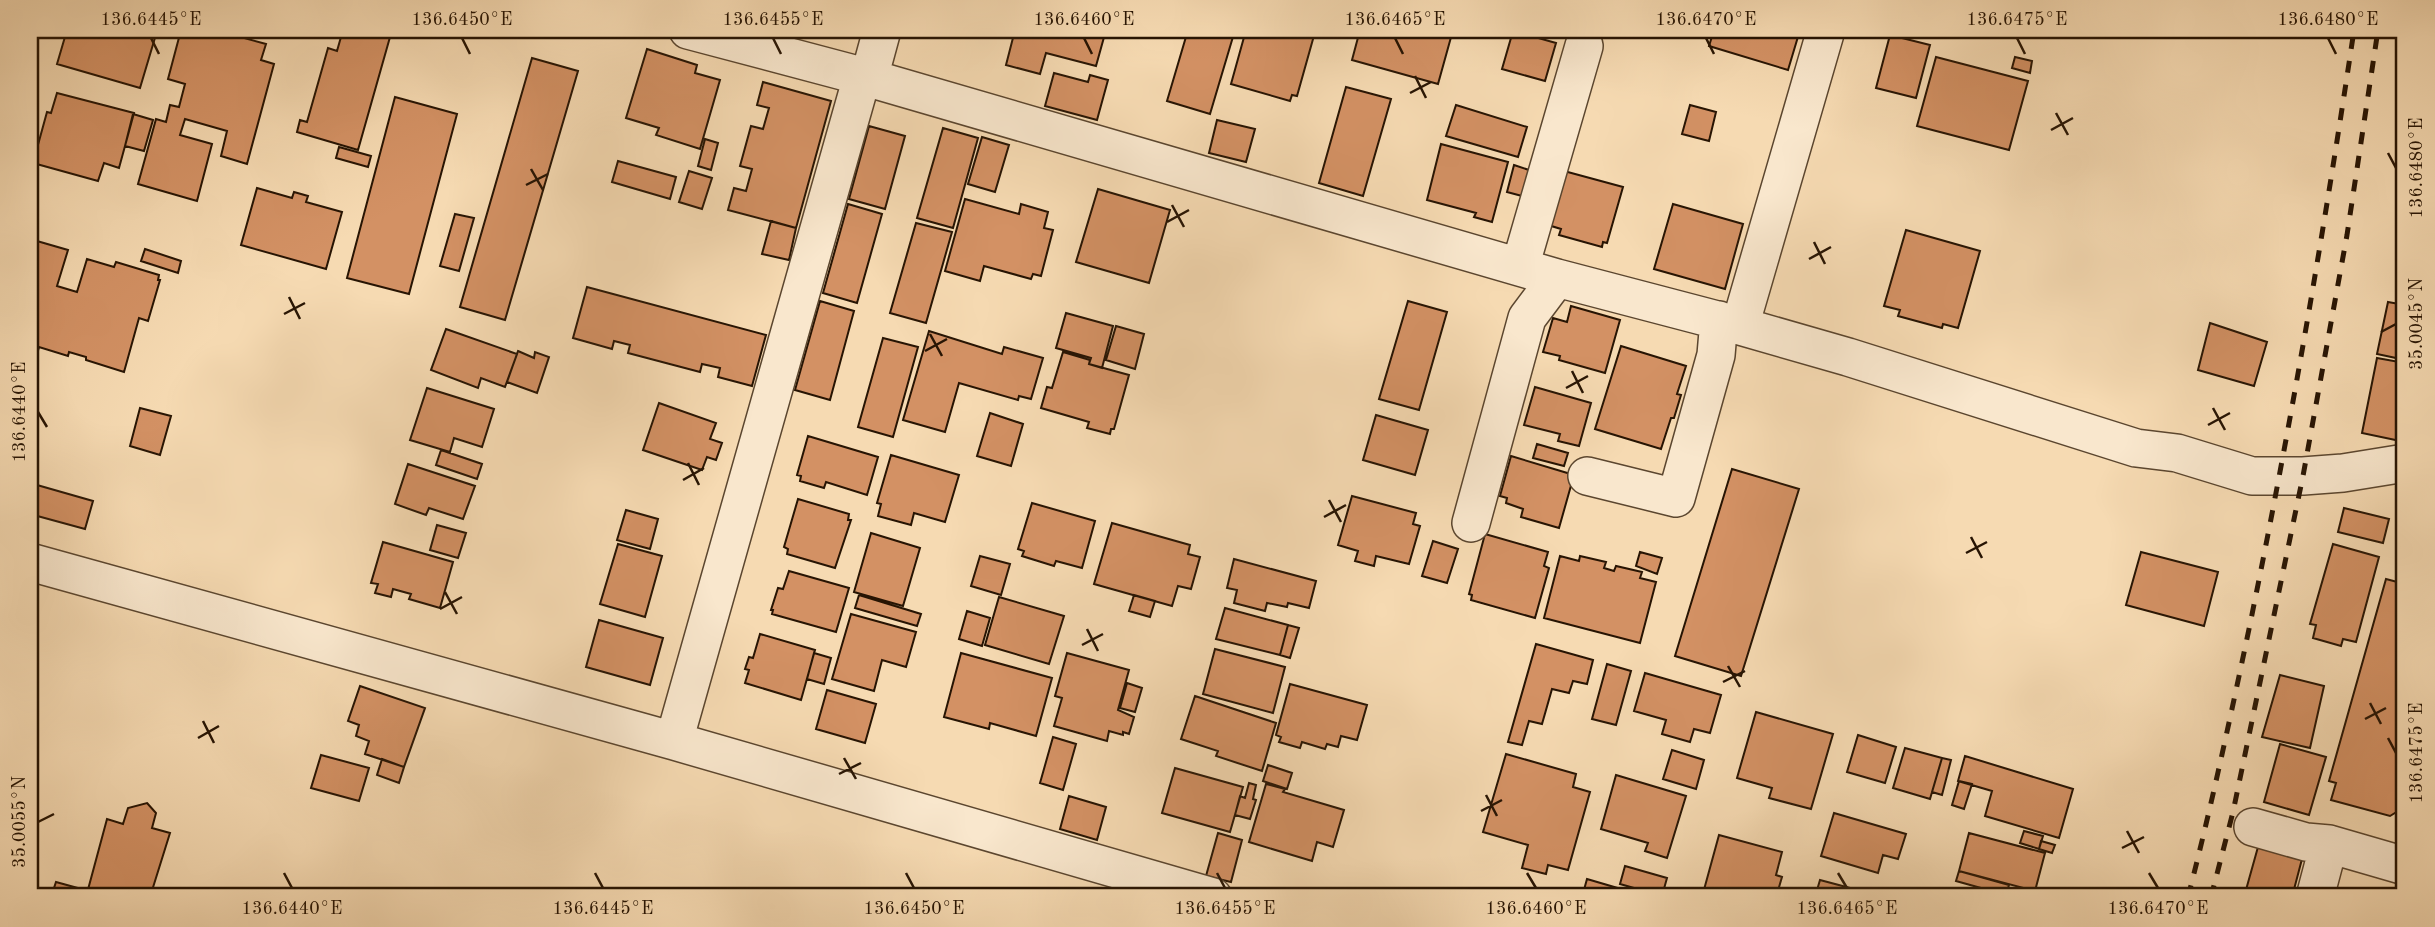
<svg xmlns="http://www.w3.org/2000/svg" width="2435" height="927" font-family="'Old Standard TT',serif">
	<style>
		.building { fill: #d39164; stroke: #271403; stroke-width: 2 }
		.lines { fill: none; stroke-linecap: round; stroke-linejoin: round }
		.minor-casing { stroke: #5b462f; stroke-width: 40 }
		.minor { stroke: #f9e7cd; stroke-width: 37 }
		.rail { stroke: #271403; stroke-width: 5; stroke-dasharray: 12 12; stroke-linecap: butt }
		.ticks { fill: none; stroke: #271403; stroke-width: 2.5 }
		.neatline { fill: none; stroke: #271403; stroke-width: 2.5 }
		.ticks-label { font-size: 18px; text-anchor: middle; fill: #271403 }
	</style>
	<rect width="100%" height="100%" fill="#f6dab2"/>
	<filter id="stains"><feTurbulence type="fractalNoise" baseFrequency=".00286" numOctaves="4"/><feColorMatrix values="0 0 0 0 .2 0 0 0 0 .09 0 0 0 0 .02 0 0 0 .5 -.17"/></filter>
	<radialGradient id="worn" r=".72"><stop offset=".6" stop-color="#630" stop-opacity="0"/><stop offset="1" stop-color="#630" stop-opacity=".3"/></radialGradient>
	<!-- building -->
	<path class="building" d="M67 30 157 31 140 88 57 64Z
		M181 30H215L266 44 261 60 274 64 247 164 221 156 227 131 185 119 180 135 212 144 197 201 138 184 156 119 166 122 170 105 179 107 185 84 168 79Z
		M343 30H392L358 150 297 132 300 120 307 122 328 48 337 51Z
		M1015 30H1106L1096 66 1046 53 1040 74 1006 65Z
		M1188 30H1235L1210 114 1167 101Z
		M1246 30 1315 32 1297 96 1292 95 1290 101 1231 84Z
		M1360 30H1453L1438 84 1352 60Z
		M1714 30H1800L1788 70 1709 46Z
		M1513 31 1556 43 1545 81 1502 69Z
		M1890 35 1930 45 1916 98 1876 88Z
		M647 49 697 65 695 73 720 80 700 149 656 135 659 128 626 118Z
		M1936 57 2028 81 2009 150 1917 126Z
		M2015 57 2032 61 2030 73 2012 68Z
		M532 58 578 71 505 320 460 307Z
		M1054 73 1088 82 1090 75 1108 80 1097 120 1045 106Z
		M763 82 831 101 796 228 728 210 734 188 746 191 752 169 740 166 751 126 763 129 769 108 757 105Z
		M1346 87 1391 99 1363 196 1319 183Z
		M57 93 134 113 119 168 104 163 98 181 33 163 47 112 51 113Z
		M395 97 457 114 409 294 347 278Z
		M1456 105 1527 127 1518 157 1446 136Z
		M1690 105 1716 112 1709 141 1682 134Z
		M133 114 153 120 144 151 125 146Z
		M1217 120 1255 129 1246 162 1209 153Z
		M869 126 905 136 885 209 849 199Z
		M943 128 978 138 953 228 917 218Z
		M982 137 1009 145 995 192 968 184Z
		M705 139 718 143 711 170 698 166Z
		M1441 144 1508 162 1492 222 1474 217 1476 213 1427 200Z
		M339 147 371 156 368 167 336 158Z
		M618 161 676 177 670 199 612 182Z
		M1514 165 1529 170 1522 196 1507 192Z
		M689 171 712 178 702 209 679 202Z
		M1564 171 1623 187 1607 243 1603 242 1602 247 1559 235 1561 229 1548 225Z
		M257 188 292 198 294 192 308 196 306 202 342 212 326 269 241 245Z
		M1098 189 1170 210 1149 283 1076 262Z
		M965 199 1019 214 1021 204 1048 212 1044 228 1053 230 1041 276 1033 274 1031 279 984 266 980 281 945 271Z
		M848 204 882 214 857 303 823 293Z
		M1673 204 1743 224 1725 289 1654 269Z
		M455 214 474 218 459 271 440 266Z
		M771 221 796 228 789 260 762 254Z
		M916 223 952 232 926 323 890 313Z
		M1906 230 1980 251 1958 328 1943 324 1942 328 1898 316 1900 310 1884 306Z
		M30 239 68 250 57 286 77 292 87 259 114 267 116 262 159 275 158 280H160L148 321 139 318 124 372 86 360V357L69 352 68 356 39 347 30 380Z
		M145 249 181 261 178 273 141 261Z
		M587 287 766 335 752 386 718 377 720 368 702 364 700 372 628 353 630 345 614 341 612 349 573 338Z
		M820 301 854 311 830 400 795 390Z
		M1408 301 1447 312 1419 410 1379 399Z
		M2388 302 2405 305 2396 358 2377 354Z
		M1571 306 1620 320 1605 373 1559 360 1560 356 1543 352 1553 318 1567 322Z
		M1066 313 1113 326 1102 368 1089 364 1091 358 1056 348Z
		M2210 323 2267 342 2254 386 2198 370Z
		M1116 326 1144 334 1135 369 1106 360Z
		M446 329 517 354 505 387 481 378 478 388 431 370Z
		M929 331 1002 354 1004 347 1043 358 1031 399 1019 396 1018 400 959 383 945 432 903 420Z
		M883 338 918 347 893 437 858 427Z
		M1621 346 1686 366 1677 394 1681 395 1674 418H1671L1661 449 1595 429Z
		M518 351 534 358 535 352 549 357 537 393 507 382Z
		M1063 352 1090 360 1089 364 1129 375 1114 429H1111L1110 434 1087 428 1089 422 1041 408 1047 387 1052 388Z
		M2377 358 2405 363V442L2362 433Z
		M1535 387 1591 403 1579 446 1558 441 1560 434 1524 425Z
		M427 388 494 409 482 447 454 438 450 452 410 440Z
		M659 403 716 423 710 439 722 443 716 460 707 457 702 470 643 450Z
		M140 408 171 416 160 455 130 446Z
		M990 413 1023 424 1011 466 977 456Z
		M1376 415 1428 430 1415 475 1363 460Z
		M808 436 878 457 867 495 826 482 824 488 800 481 801 476 797 475Z
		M1537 444 1568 453 1564 466 1533 458Z
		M441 450 482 464 477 479 436 465Z
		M891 455 959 475 945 522 914 513 911 525 878 516 881 504 877 503Z
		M1511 456 1574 475 1559 528 1521 517 1523 509 1506 503 1507 498 1500 496Z
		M408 464 475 486 463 519 429 508 426 515 395 504Z
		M1732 469 1799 489 1741 676 1675 656Z
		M37 485 93 501 85 529 30 514Z
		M1352 496 1416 513 1413 524 1420 526 1409 564 1376 556 1374 566 1355 561 1358 551 1338 545Z
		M798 499 849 514 848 520H851L835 568 787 554 788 549 784 547Z
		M1032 503 1095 521 1082 568 1056 561 1054 566 1022 556 1024 551 1018 549Z
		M2344 508 2389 519 2383 543 2338 532Z
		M626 510 658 519 650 549 617 540Z
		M1112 523 1190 545 1188 554 1200 557 1191 589 1178 586 1172 606 1094 584Z
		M437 525 466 533 458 558 430 550Z
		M871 533 920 548 903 606 854 592Z
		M1485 534 1548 552 1544 566 1549 568 1535 618 1471 600 1472 595 1469 594Z
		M1433 541 1458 549 1447 583 1422 576Z
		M383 542 453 562 440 608 409 599 411 594 393 589 391 597 375 593 378 584 371 583Z
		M618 544 662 556 645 617 600 604Z
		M2333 544 2379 557 2356 642 2343 639 2341 646 2313 638 2316 625 2310 624Z
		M1640 552 1662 558 1657 574 1636 566Z
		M2141 552 2218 572 2204 626 2126 605Z
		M980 556 1010 564 1001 595 971 586Z
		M1560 556 1579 561 1580 556 1606 562 1604 568 1614 571 1616 566 1642 572 1640 578 1656 582 1640 643 1544 618Z
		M1234 559 1316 581 1309 608 1288 603 1287 607 1267 603 1265 611 1234 603 1237 590 1227 588Z
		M789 571 849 588 836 632 772 614 773 610H771L778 588 783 589Z
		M2386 579 2405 584V774L2401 777 2405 790 2403 802 2398 811 2390 816 2331 800 2336 783 2329 781Z
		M859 595 921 614 917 626 855 608Z
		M1134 595 1155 601 1150 617 1129 611Z
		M999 597 1064 616 1049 664 985 645Z
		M1225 608 1288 625 1280 655 1216 639Z
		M967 611 990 618 982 646 959 639Z
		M851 614 916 632 906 667 882 660 874 691 832 679Z
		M599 620 663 638 650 685 586 667Z
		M1288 625 1299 628 1290 658 1280 655Z
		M760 634 815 650 801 700 745 683 749 670 745 669 749 657 753 658Z
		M1536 644 1593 660 1587 684 1573 681 1569 693 1552 689 1542 724 1529 721 1522 745 1508 742Z
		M1215 649 1285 667 1273 713 1203 694Z
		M814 653 831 658 824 684 807 679Z
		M961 653 1052 678 1036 736 990 723 989 729 944 717Z
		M1067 653 1129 670 1118 710 1134 717 1129 734 1123 732V735L1109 731 1107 741 1054 726 1062 698 1055 696Z
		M1607 664 1631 671 1616 725 1592 719Z
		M1645 673 1721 695 1710 733 1694 729 1690 742 1662 734 1666 720 1634 711Z
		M2280 675 2324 686 2310 748 2262 737Z
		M1127 683 1142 688 1135 712 1120 708Z
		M1290 684 1367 705 1357 740 1341 736 1338 747 1327 744 1325 749 1302 742 1300 748 1279 742 1281 737 1276 735Z
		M360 686 425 708 404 767 365 754 369 741 356 736 359 725 348 721Z
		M827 690 876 704 865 743 816 729Z
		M1195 696 1276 723 1262 771 1216 756 1218 751 1181 739Z
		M1756 712 1833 734 1811 809 1769 798 1772 788 1737 778Z
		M1858 735 1896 747 1885 783 1847 772Z
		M1053 737 1076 744 1063 790 1040 783Z
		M2280 744 2326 757 2309 815 2264 802Z
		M1905 748 1942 758 1930 799 1893 788Z
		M1672 750 1704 760 1696 789 1663 779Z
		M1506 754 1576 774 1573 787 1590 792 1568 870 1548 865 1546 874 1522 868 1528 845 1483 832Z
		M321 755 369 768 359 801 311 788Z
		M1965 756 2073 789 2059 838 1985 816 1992 791 1958 781Z
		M1942 758 1951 760 1942 795 1932 792Z
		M382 759 404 767 399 783 377 775Z
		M1268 765 1292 773 1287 789 1263 781Z
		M1175 768 1243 787 1230 832 1162 813Z
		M1616 775 1686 796 1667 858 1645 851 1648 843 1601 829Z
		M1959 781 1972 784 1964 809 1952 805Z
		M1249 783 1256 785 1253 799 1256 800 1250 819 1235 815 1240 796 1245 798Z
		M1266 784 1285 789 1283 792 1344 810 1333 847 1317 842 1312 861 1249 842Z
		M1069 796 1106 807 1097 840 1060 829Z
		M147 803 156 813 152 828 170 833 150 897H86L107 819 123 824 128 808Z
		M1834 813 1906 834 1898 859 1883 855 1878 873 1821 856Z
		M2024 831 2043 836 2039 849 2020 843Z
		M1218 833 1242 840 1231 882 1206 876Z
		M1969 833 2045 853 2035 891 1959 871Z
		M1719 835 1782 852 1776 875 1782 877 1777 894 1771 892 1769 897H1702Z
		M2041 841 2055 845 2052 853 2039 849Z
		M2258 847 2302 859 2292 897H2244Z
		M1625 866 1667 878 1662 896 1620 884Z
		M1959 871 2009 885 2006 895 1956 881Z
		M1587 879 1638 894 1637 897H1582Z
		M1820 880 1884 897H1815Z
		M56 882 85 890 83 897H51Z"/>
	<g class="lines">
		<defs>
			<path id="minor" d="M688 30 869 78 1557 278 1740 326 1848 357 2136 448 2177 453 2252 476H2303L2343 473 2405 463
				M869 78 882 30
				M1520 267 1584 46
				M1740 326 1826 30
				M1587 476 1676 498 1716 355 1719 320
				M1471 523 1527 318 1557 278
				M30 562 674 741 1213 897
				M674 741 862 77
				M2253 827 2306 842 2329 844 2405 866
				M2315 897 2329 844"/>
		</defs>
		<!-- minor casing -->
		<use href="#minor" class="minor-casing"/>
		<!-- minor -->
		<use href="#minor" class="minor"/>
		<!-- rail -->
		<path class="rail" d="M2188 897C2211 808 2230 719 2249 629 2290 430 2324 231 2354 30
			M2211 897 2233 812 2303 476 2347 235 2378 30"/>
	</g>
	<!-- ticks -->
	<path class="ticks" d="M151 38 159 54M462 38 470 54M773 38 781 54M1084 38 1092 54M1395 38 1403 54M1706 38 1714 54M2017 38 2025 54M2328 38 2336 54M1415 76 1426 98M1410 93 1431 82M2056 113 2068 135M2051 130 2073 118M2388 153 2396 168M531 169 543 190M526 185 548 174M1172 205 1184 227M1167 222 1189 210M1814 242 1825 264M1809 259 1831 247M289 297 300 319M284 314 305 303M2381 332 2396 324M930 334 942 356M925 351 947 339M1572 371 1583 393M1566 388 1588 376M2213 408 2225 430M38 412 47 427M2208 425 2230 413M688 463 699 485M683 480 704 468M1329 500 1341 522M1324 517 1346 505M1971 537 1982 558M1966 553 1987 542M445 592 457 614M440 609 462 597M1087 629 1098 651M1082 645 1103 634M1728 666 1740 687M1723 682 1745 671M2370 703 2381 724M2365 719 2386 708M203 721 214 743M198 738 219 726M2388 738 2396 753M844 758 856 779M839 774 861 763M1486 795 1497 816M1481 811 1502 800M38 822 54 814M2127 831 2139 853M2122 848 2144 837M284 873 292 888M595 873 603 888M906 873 914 888M1217 873 1225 888M1527 873 1536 888M1838 873 1847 888M2149 873 2158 888"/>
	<!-- margin -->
	<rect width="2435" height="927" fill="none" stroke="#f6dab2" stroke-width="77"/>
	<rect x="38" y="38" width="2358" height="850" class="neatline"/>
	<g class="ticks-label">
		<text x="151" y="25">136.6445°E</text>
		<text x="462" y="25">136.6450°E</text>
		<text x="773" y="25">136.6455°E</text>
		<text x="1084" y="25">136.6460°E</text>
		<text x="1395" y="25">136.6465°E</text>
		<text x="1706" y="25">136.6470°E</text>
		<text x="2017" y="25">136.6475°E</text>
		<text x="2328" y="25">136.6480°E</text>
		<text transform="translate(2416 168) rotate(-90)" y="6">136.6480°E</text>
		<text transform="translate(2416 324) rotate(-90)" y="6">35.0045°N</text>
		<text transform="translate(19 412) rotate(-90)" y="6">136.6440°E</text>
		<text transform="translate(2416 753) rotate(-90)" y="6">136.6475°E</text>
		<text transform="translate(19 822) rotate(-90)" y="6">35.0055°N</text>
		<text x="292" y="914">136.6440°E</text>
		<text x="603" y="914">136.6445°E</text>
		<text x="914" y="914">136.6450°E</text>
		<text x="1225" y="914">136.6455°E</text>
		<text x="1536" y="914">136.6460°E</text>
		<text x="1847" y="914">136.6465°E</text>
		<text x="2158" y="914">136.6470°E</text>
	</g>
	<rect width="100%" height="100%" filter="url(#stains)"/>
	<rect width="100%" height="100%" fill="url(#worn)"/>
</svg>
